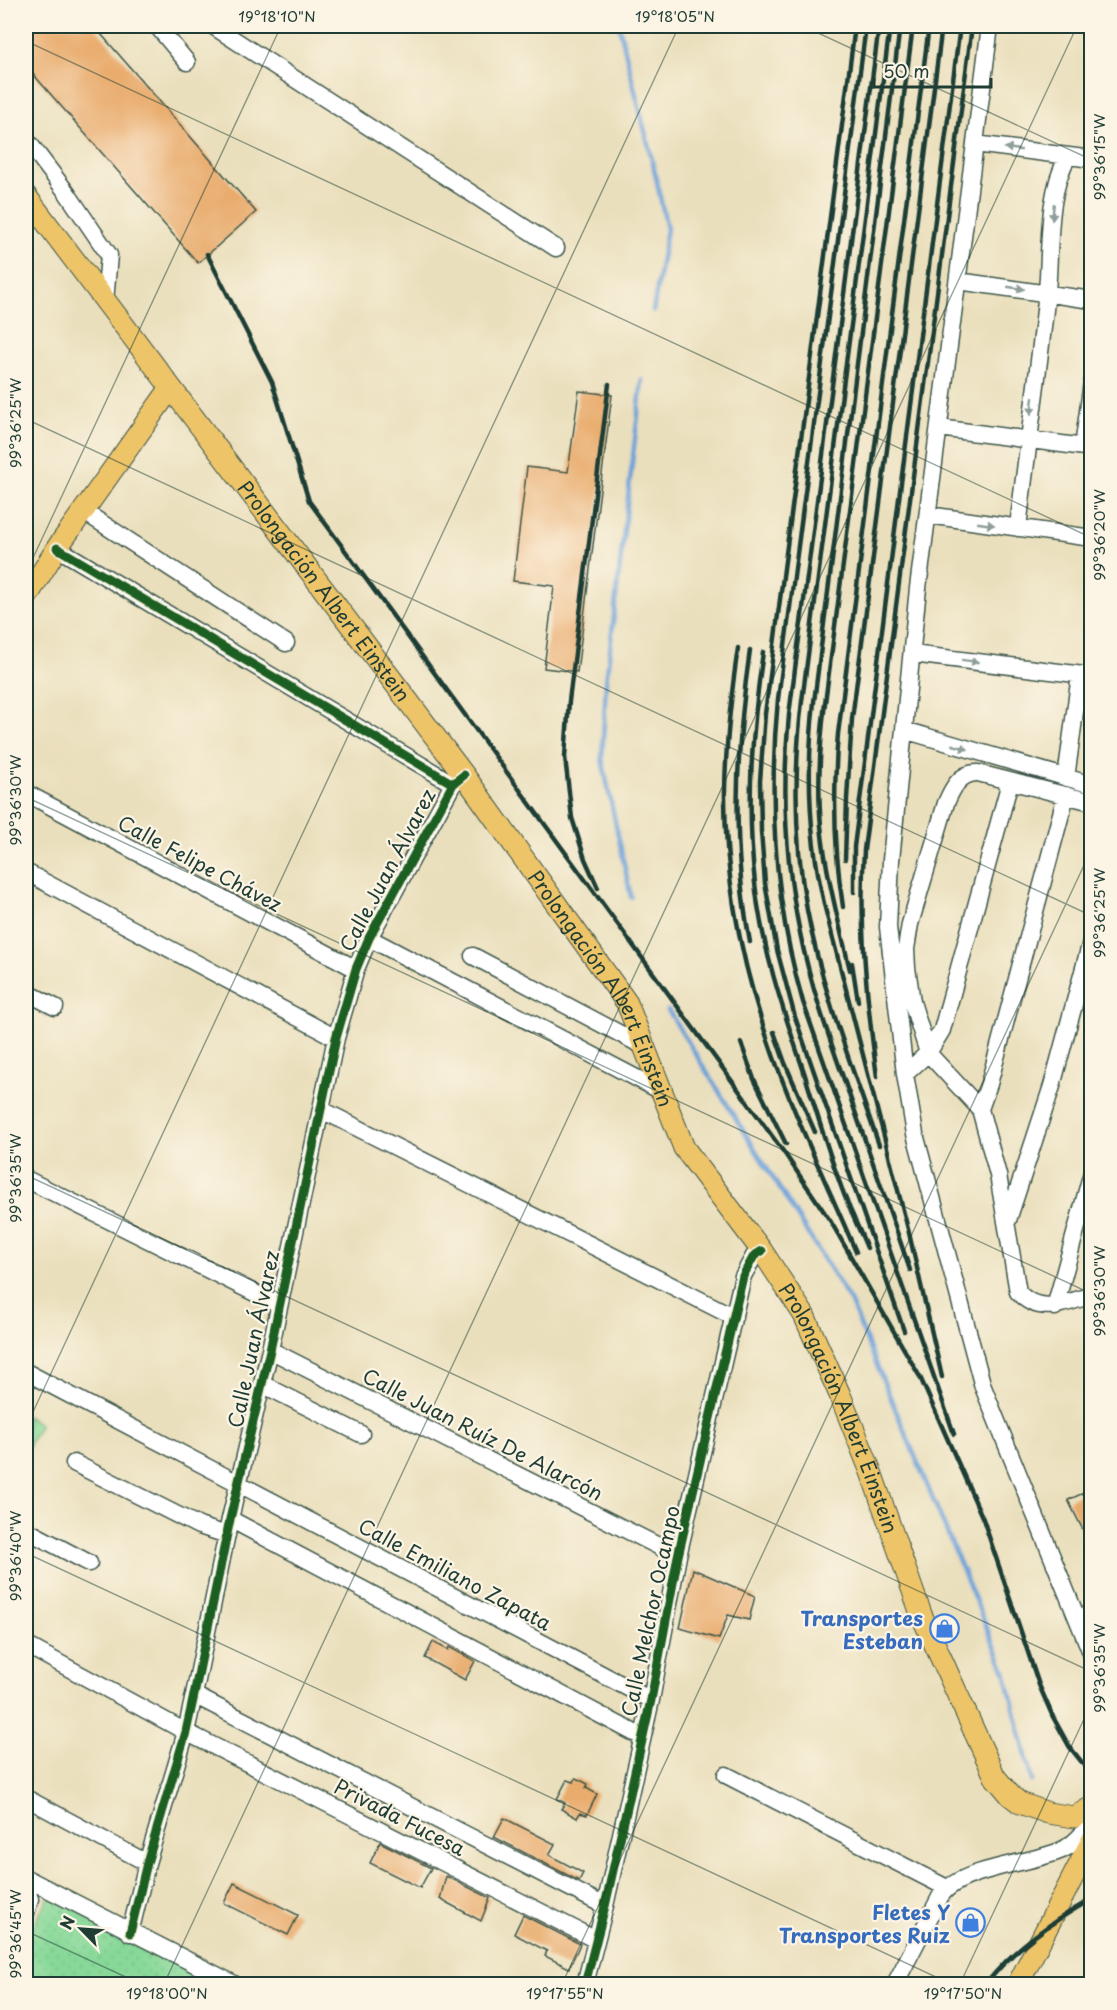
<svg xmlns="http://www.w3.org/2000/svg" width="1117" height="2010" font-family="'Playpen Sans',sans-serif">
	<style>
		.grass { fill: url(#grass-dots); stroke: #548b66; stroke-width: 1.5 }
		.park { fill: url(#park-crowns); stroke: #548b66; stroke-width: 1.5 }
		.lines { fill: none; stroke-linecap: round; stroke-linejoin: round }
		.stream { stroke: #6ba0d8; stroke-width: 4.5 }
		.building { fill: #e9ac6d }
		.minor-casing { stroke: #3d5548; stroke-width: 19 }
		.major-casing { stroke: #3d5548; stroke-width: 23 }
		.minor { stroke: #fff; stroke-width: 16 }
		.major { stroke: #eec469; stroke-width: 21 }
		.rail { stroke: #1f3d34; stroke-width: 4.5 }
		.cycleway-casing { stroke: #fcf5e5; stroke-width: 13 }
		.cycleway { stroke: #1b5e20; stroke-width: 9 }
		.oneway { fill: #8f9e9a }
		.ticks { fill: none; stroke: #1f3d34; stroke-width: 1.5; stroke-opacity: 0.45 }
		.labels { text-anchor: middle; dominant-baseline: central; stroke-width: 4.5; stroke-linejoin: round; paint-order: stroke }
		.street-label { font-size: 20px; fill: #1f3d34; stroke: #fcf5e5 }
		.shop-label { font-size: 20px; font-weight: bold; fill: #366cbe; stroke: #fcf5e5; text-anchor: end }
		.neatline { fill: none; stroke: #1f3d34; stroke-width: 2 }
		.ticks-label { font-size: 15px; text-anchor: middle; fill: #1f3d34 }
	</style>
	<defs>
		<pattern id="grass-dots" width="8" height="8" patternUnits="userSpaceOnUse" patternTransform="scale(1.5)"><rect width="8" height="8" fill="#88d999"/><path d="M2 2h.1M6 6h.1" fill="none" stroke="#75bb84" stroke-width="1.8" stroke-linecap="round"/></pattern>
		<pattern id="park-crowns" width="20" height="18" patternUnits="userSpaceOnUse" patternTransform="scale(1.5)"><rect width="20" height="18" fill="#88d999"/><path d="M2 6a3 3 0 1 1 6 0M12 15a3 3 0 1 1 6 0" fill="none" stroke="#75bb84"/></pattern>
	</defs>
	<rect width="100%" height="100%" fill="#fcf5e5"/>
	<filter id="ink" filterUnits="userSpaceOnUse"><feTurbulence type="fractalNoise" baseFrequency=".0167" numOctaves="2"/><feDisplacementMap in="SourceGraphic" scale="12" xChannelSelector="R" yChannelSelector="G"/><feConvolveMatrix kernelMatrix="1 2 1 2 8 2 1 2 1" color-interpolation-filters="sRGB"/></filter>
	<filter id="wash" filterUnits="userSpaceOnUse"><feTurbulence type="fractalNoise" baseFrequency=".008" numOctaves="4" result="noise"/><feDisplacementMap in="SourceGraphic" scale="24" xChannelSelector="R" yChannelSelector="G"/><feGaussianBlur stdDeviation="1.35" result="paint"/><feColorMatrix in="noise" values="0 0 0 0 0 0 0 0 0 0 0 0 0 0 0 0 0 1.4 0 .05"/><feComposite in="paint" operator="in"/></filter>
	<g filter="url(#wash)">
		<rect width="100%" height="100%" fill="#eadfbc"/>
		<!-- grass -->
		<path class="grass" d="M51 1893 202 1972 196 1984H26V1941Z"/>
		<!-- park -->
		<path class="park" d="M26 1416 40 1424 26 1450Z"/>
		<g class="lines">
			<!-- stream -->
			<path class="stream" d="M619 26 653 164 667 229 653 311
				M631 897 602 759 606 682 642 380
				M668 1010 850 1301 1005 1671 1032 1781"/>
		</g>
		<g id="blocks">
			<!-- building -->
			<path class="building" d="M26 26H94L256 212 198 263 26 66Z
				M579 391 612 395 577 672 544 668 554 586 513 581 527 467 568 472Z
				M1092 1489V1548L1068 1500Z
				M693 1569 755 1596 749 1620 728 1615 719 1639 680 1628Z
				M433 1642 448 1650 449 1647 475 1661 465 1680 425 1658Z
				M576 1778 588 1784 586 1788 597 1794 587 1815 580 1813 577 1818 561 1809 565 1803 557 1799 567 1780 574 1782Z
				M504 1818 555 1844 549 1855 583 1873 579 1881 494 1837Z
				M380 1842 431 1868 420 1888 370 1863Z
				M446 1876 490 1898 481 1921 440 1899Z
				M234 1883 298 1915 288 1935 224 1903Z
				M523 1915 580 1944 569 1968 545 1956 547 1951 514 1934Z"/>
		</g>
	</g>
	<g filter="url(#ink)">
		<use href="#blocks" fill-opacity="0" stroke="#3d5548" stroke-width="1.5"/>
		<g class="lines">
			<defs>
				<path id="minor" d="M157 26 187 62
					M213 26 556 248
					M990 26 918 588 891 860 888 927 905 1074 915 1134 983 1387 1092 1655
					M26 139 67 193 109 255 105 302
					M975 144 1092 159
					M958 281 1092 300
					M939 428 1092 448
					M1083 447 1092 382
					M83 511 286 643
					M928 515 1092 538
					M1018 528C1027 449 1039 370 1047 291 1051 248 1046 196 1068 156
					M57 548 453 784
					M912 654 1092 676
					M904 730 1092 785
					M1066 778 1080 675
					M26 793 356 969
					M1092 802 978 773C960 772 952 789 946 803L910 924 906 949 907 968 912 1002 928 1053 980 1109 998 1175 1018 1292C1039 1316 1065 1303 1092 1295
					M26 872 336 1038
					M369 938 663 1092
					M473 956 645 1047
					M26 992 55 1007
					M905 1074 928 1053 942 1030 1010 782
					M980 1109 989 1084 1066 795
					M322 1110 734 1317
					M26 1179 279 1305
					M1008 1220 1052 1086 1092 938
					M1055 1307 1092 1172
					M270 1350 678 1556
					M26 1372 651 1700
					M262 1384 361 1434
					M74 1463 199 1526 227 1535
					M230 1519 642 1737
					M26 1530 89 1563
					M26 1645 186 1732 596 1940
					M194 1695 605 1906
					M726 1775 947 1888
					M26 1798 147 1863
					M26 1878 234 1984
					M26 1887 30 1899 26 1913
					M130 1933 147 1863 186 1732 194 1695 230 1519 270 1350 336 1038 356 969 369 938 453 784 464 775
					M585 1984 605 1906 651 1700 678 1556 743 1276 754 1256 762 1251
					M895 1984 940 1897C957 1868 1031 1864 1062 1850 1071 1846 1078 1839 1084 1832"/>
				<g id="major">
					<path id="s1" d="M26 196 464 775 627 1003 684 1148 762 1251 804 1315 840 1395 871 1472 921 1614 995 1777 1011 1796 1020 1803 1048 1813 1074 1817 1092 1807"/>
					<path d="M26 598 57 548 170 389"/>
					<path d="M1018 1984 1092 1840"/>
				</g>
			</defs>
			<!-- minor casing -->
			<use href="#minor" class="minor-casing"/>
			<!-- major casing -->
			<use href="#major" class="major-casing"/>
			<!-- minor -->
			<use href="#minor" class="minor"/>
			<!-- major -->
			<use href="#major" class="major"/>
			<!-- rail -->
			<path class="rail" d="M855 26 765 714 760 781 761 831 765 883 777 950 795 1017 904 1331
				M866 26 778 699C768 802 774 902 803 1002L954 1434
				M879 26 789 715C782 788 785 861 800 933 811 988 830 1040 849 1094 869 1152 890 1211 910 1270
				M900 26 814 702C806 772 809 840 825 908L909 1233 942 1377
				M207 254 272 382 309 501 783 1151 831 1222 920 1377 983 1519 1039 1685 1053 1717 1069 1746 1092 1775
				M738 648C731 695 726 741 725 788 724 878 743 971 773 1055 797 1123 828 1186 856 1252
				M750 650C736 748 731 844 750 942
				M763 652C752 728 746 805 755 883 762 949 783 1010 804 1072 816 1111 828 1151 842 1189 849 1209 859 1228 867 1248
				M845 859 847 799 852 719 942 26
				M598 888 585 859 572 818 565 757 569 701 609 384
				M854 892V847L960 26
				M843 907C834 849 833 793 838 734L929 26
				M852 963 858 1001
				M850 970C839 923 826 875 821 826 817 785 820 744 825 703L913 26
				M774 1032 785 1063 815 1132
				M741 1043 754 1079 786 1144
				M877 1077C867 1001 859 926 864 850L972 26
				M879 1145C852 1067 822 990 807 910 794 841 794 770 802 701L890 26
				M986 1984C1014 1948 1051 1922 1092 1899"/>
			<defs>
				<path id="cycleway" d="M57 548 453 784
					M130 1933 147 1863 186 1732 194 1695 230 1519 270 1350 336 1038 356 969 369 938 453 784 464 775
					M585 1984 605 1906 651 1700 678 1556 743 1276 754 1256 762 1251"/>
			</defs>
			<!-- cycleway casing -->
			<use href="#cycleway" class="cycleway-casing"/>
			<!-- cycleway -->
			<use href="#cycleway" class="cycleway"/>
		</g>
		<!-- one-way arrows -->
		<defs><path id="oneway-solid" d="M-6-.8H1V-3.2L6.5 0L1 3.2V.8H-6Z" transform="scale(1.5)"/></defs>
		<g class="oneway">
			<use href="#oneway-solid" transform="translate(1013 149) rotate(-172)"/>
			<use href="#oneway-solid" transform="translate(1053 212) rotate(96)"/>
			<use href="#oneway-solid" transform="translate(1016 288) rotate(8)"/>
			<use href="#oneway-solid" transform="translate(1032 406) rotate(97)"/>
			<use href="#oneway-solid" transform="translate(986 524) rotate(8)"/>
			<use href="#oneway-solid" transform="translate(970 661) rotate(7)"/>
			<use href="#oneway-solid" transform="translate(960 747) rotate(16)"/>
		</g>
	</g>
	<!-- ticks -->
	<path class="ticks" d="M803 26 1092 160M26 41 1092 538M26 419 1092 916M26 573 281 26M26 797 1092 1294M26 1175 1092 1672M26 1427 679 26M26 1553 951 1984M26 1931 141 1984M164 1984 1077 26M562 1984 1092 848M960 1984 1092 1702"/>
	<!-- icons -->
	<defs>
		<symbol id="shop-ring" viewBox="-11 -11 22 22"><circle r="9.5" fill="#fcf5e5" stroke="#3f7fe0" stroke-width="1.5"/><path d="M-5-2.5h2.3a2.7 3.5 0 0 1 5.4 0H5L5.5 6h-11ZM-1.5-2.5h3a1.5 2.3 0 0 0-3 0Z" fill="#3f7fe0"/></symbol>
	</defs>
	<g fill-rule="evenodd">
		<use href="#shop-ring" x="928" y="1612" width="33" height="33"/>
		<use href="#shop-ring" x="954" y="1906" width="33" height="33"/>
	</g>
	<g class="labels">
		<!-- street labels -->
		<g class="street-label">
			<text stroke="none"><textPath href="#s1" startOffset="495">Prolongación Albert Einstein</textPath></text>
			<text transform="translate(200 863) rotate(28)">Calle Felipe Chávez</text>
			<text transform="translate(387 870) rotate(-62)">Calle Juan Álvarez</text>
			<text stroke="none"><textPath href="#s1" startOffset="981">Prolongación Albert Einstein</textPath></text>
			<text transform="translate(253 1339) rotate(-78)">Calle Juan Álvarez</text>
			<text stroke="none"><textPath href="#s1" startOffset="1467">Prolongación Albert Einstein</textPath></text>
			<text transform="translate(483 1434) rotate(27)">Calle Juan Ruíz De Alarcón</text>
			<text transform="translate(455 1574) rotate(28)">Calle Emiliano Zapata</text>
			<text transform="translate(650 1611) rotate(-78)">Calle Melchor Ocampo</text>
			<text transform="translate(400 1817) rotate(27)">Privada Fucesa</text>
		</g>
		<!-- shop labels -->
		<g class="shop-label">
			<text x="923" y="1618">Transportes<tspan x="923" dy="23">Esteban</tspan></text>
			<text x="950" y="1912">Fletes Y<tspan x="950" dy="23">Transportes Ruiz</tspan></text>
		</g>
	</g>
	<!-- margin -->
	<rect width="1117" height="2010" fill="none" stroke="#fcf5e5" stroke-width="66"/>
	<!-- north arrow -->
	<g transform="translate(81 1929) rotate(295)" stroke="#fcf5e5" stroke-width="4.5" paint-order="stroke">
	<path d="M0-4.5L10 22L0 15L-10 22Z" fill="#1f3d34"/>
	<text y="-9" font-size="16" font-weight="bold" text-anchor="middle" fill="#1f3d34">N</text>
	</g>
	<!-- scale -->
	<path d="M874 78v9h117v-9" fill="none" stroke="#1f3d34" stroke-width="3"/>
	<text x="883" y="78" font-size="18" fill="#1f3d34" stroke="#fcf5e5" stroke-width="4.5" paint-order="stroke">50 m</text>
	<rect x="33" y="33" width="1051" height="1944" class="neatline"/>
	<g class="ticks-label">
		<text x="277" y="22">19°18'10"N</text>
		<text x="675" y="22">19°18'05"N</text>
		<text transform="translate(1100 157) rotate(-90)" y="5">99°36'15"W</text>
		<text transform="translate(16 423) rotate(-90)" y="5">99°36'25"W</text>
		<text transform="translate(1100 535) rotate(-90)" y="5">99°36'20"W</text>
		<text transform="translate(16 800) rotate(-90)" y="5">99°36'30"W</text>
		<text transform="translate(1100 913) rotate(-90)" y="5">99°36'25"W</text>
		<text transform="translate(16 1178) rotate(-90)" y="5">99°36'35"W</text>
		<text transform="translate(1100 1291) rotate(-90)" y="5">99°36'30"W</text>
		<text transform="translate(16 1556) rotate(-90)" y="5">99°36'40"W</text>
		<text transform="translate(1100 1668) rotate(-90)" y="5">99°36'35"W</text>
		<text transform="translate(16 1934) rotate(-90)" y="5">99°36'45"W</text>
		<text x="167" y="1999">19°18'00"N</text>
		<text x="565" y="1999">19°17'55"N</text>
		<text x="963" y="1999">19°17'50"N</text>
	</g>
</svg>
